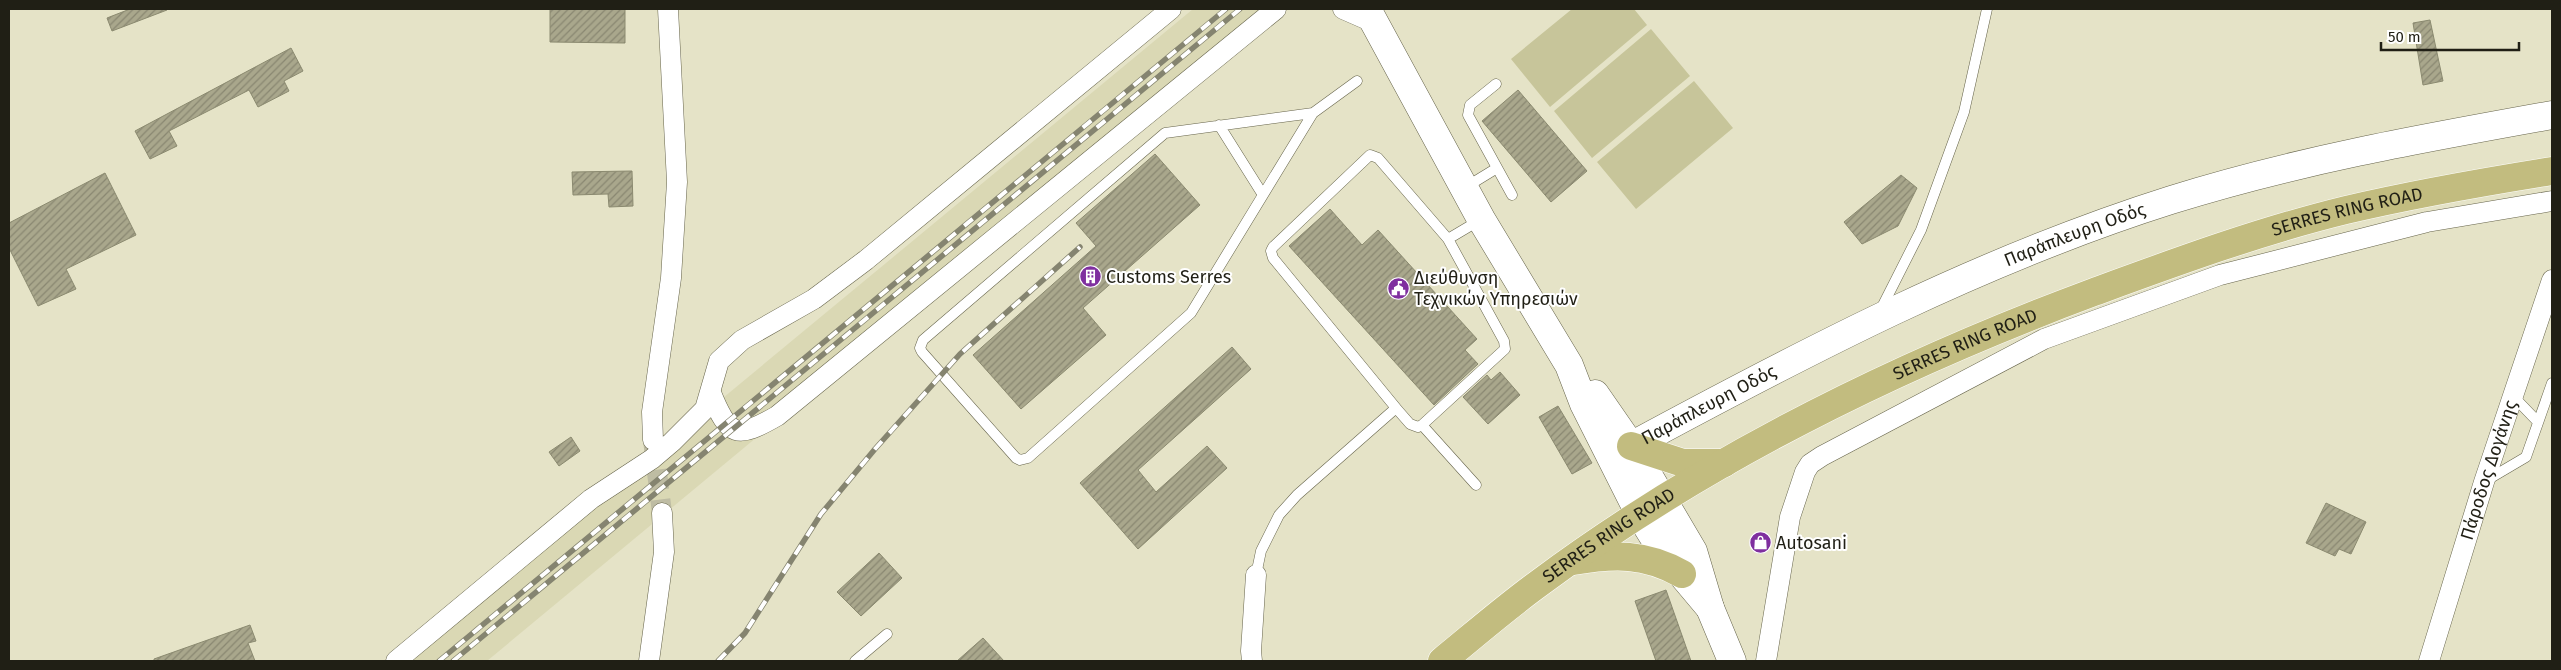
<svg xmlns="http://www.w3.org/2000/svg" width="2561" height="670" font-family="'Fira Sans',sans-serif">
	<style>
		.built { fill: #dad8b4 }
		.garden { fill: #c7c59a }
		.building { fill: url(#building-hatch); stroke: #8b8a70 }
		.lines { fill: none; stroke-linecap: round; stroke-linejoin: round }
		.street-tunnel { stroke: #bebca3; stroke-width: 20; stroke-dasharray: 20 10; stroke-linecap: butt }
		.lane-casing { stroke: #66644b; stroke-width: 11 }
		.street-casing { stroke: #66644b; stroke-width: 21 }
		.secondary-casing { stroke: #66644b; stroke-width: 29 }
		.primary-casing { stroke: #fff; stroke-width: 29 }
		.lane { stroke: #fff; stroke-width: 10 }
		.street { stroke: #fff; stroke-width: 20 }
		.secondary { stroke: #fff; stroke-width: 28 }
		.primary { stroke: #c2bc7f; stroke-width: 28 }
		.rail-casing { stroke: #858470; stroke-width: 5.5 }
		.rail { stroke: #fff; stroke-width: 4; stroke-dasharray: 11; stroke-linecap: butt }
		.labels { text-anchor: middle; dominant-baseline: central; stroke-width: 4; stroke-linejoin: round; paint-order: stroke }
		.street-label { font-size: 18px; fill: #201f15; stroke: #fff }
		.poi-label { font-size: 18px; fill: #201f15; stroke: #fff; text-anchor: start }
	</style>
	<defs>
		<pattern id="building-hatch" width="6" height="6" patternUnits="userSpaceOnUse" patternTransform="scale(1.25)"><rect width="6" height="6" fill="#a9a78c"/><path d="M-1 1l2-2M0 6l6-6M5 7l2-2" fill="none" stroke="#898771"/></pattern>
	</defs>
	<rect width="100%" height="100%" fill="#e5e3c7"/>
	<!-- built -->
	<path class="built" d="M1193 9H1273L487 661H405Z"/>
	<!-- garden -->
	<path class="garden" d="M1572 9H1634L1647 25 1550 107 1511 59Z
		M1651 29 1690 76 1592 158 1554 111Z
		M1694 81 1733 128 1636 209 1597 162Z"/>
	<!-- building -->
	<path class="building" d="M130 9H167V10L112 31 107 18Z
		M550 9H625V43L550 42Z
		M2430 20 2443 81 2423 85 2413 23Z
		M291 48 303 71 284 81 289 91 258 107 249 90 169 131 177 146 150 159 135 131Z
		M1518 90 1587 171 1551 202 1482 121Z
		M1155 154 1200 205 1083 308 1106 335 1021 409 973 355 1096 246 1076 223Z
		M632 171 633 206 609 207 608 194 573 195 572 172Z
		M105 173 136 235 66 269 76 289 38 306 9 248V223Z
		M1901 175 1917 188 1898 226 1862 244 1844 222Z
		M1330 209 1362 245 1378 230 1477 339 1465 350 1478 364 1434 405 1289 246Z
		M1232 347 1251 369 1138 470 1156 492 1207 446 1227 468 1138 549 1080 483Z
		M1500 372 1520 395 1488 424 1463 397 1487 375 1491 380Z
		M1558 406 1592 463 1572 474 1539 417Z
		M571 437 580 451 559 466 549 452Z
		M2326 503 2366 522 2351 554 2339 549 2335 556 2306 543Z
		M879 553 902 578 861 616 837 592Z
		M1666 590 1691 661H1656L1635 601Z
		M250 625 256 641 248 643 255 661H154V659Z
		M983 638 1004 661H957Z"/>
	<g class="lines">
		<!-- street-tunnel -->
		<path class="street-tunnel" d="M653 440 662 513"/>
		<defs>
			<path id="lane" d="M1496 84 1470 105 1468 115 1512 195
				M1313 113 1165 133 923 340 920 348 922 352 1016 458 1020 460 1028 458 1191 313 1313 113 1357 81
				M1219 125 1263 195
				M1466 187 1497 168
				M1880 311 1921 230 1964 112 1987 9
				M2513 396 2538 422
				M1396 408 1410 424 1418 427 1422 425 1505 349 1504 341 1448 239
				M1422 425 1476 485
				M2487 480 2526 457 2552 383
				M1256 575 1261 551 1279 515 1297 495 1396 408 1273 258 1271 251 1273 247 1370 155 1378 158 1448 239 1480 220
				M855 661 887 634"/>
			<g id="street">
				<path d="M1343 9 1375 23"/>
				<path d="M711 393C729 438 737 439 777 416L1276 9"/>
				<path d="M653 440 652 412 671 278 677 182 668 9"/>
				<path d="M396 661 591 499 652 459 672 442 705 409 719 361 742 340 814 299 866 260 1171 9"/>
				<path d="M649 661 664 552 662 513"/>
				<path d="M1252 661 1251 651 1256 575"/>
				<path d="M1766 661 1790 517 1805 472 1810 464 1822 456 2044 339 2220 275 2427 222 2552 201"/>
				<path id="s1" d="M2429 661 2484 482 2552 280"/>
			</g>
			<g id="secondary">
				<path d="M1367 9 1481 219 1569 365 1584 404 1640 515 1663 552 1710 608"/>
				<path d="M1595 394 1631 446 1693 551 1710 608 1732 661"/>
				<path id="s2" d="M1631 446C1805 352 1981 260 2171 200 2295 161 2424 138 2552 115"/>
			</g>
			<g id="primary">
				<path d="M1631 446 1683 463H1724"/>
				<path d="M1573 561C1614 554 1645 553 1682 574"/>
				<path id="s3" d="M1442 661C1474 635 1505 608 1538 584 1707 458 1898 365 2094 292 2176 262 2260 231 2346 210 2414 194 2483 182 2552 171"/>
			</g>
		</defs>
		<!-- lane casing -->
		<use href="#lane" class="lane-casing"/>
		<!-- street casing -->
		<use href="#street" class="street-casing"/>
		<!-- secondary casing -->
		<use href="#secondary" class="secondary-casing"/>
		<!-- primary casing -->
		<use href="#primary" class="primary-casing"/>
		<!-- lane -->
		<use href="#lane" class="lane"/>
		<!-- street -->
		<use href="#street" class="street"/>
		<!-- secondary -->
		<use href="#secondary" class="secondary"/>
		<!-- primary -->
		<use href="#primary" class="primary"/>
		<defs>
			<path id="rail" d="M439 661 1226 9
				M453 661 1240 9
				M718 661 745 633 821 514 875 449 960 354 1080 247"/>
		</defs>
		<!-- rail casing -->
		<use href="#rail" class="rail-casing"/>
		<!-- rail -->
		<use href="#rail" class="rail"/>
	</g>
	<!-- icons -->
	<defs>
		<symbol id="building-disc" viewBox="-11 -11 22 22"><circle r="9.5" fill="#7f2f9f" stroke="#fff"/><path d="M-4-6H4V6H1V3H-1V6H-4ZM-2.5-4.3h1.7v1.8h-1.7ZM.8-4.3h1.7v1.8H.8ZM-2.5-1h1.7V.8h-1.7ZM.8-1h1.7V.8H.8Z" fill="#fff"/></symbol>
		<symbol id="civic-disc" viewBox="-11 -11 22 22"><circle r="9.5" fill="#7f2f9f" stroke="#fff"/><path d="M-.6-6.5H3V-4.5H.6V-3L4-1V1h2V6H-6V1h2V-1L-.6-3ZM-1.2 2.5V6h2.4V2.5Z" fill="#fff"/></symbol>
		<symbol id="shop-disc" viewBox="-11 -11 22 22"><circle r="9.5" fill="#7f2f9f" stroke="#fff"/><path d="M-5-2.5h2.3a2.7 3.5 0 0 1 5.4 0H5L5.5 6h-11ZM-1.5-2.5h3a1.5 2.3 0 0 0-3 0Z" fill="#fff"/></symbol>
	</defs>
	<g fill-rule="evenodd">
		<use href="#building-disc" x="1078" y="264" width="25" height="25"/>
		<use href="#civic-disc" x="1386" y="276" width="25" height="25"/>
		<use href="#shop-disc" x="1748" y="530" width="25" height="25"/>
	</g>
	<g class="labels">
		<!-- street labels -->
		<g class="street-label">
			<text stroke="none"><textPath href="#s3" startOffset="1019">SERRES RING ROAD</textPath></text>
			<text stroke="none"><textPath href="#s2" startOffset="492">Παράπλευρη Οδός</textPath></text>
			<text stroke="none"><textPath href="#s3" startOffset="614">SERRES RING ROAD</textPath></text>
			<text stroke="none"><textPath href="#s2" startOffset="88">Παράπλευρη Οδός</textPath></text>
			<text stroke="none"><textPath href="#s1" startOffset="200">Πάροδος Δογάνης</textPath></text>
			<text stroke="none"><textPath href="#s3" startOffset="209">SERRES RING ROAD</textPath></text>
		</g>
		<!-- poi labels -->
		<g class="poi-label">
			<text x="1106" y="277">Customs Serres</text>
			<text x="1414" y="278">Διεύθυνση<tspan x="1414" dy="21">Τεχνικών Υπηρεσιών</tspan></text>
			<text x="1776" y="543">Autosani</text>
		</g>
	</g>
	<!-- border -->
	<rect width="2561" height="670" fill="none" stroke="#201f15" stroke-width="20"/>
	<!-- scale -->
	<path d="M2381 42v8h138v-8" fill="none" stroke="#201f15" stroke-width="2.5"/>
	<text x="2388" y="42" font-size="15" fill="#201f15" stroke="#ffffff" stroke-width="4" paint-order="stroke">50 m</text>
</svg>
